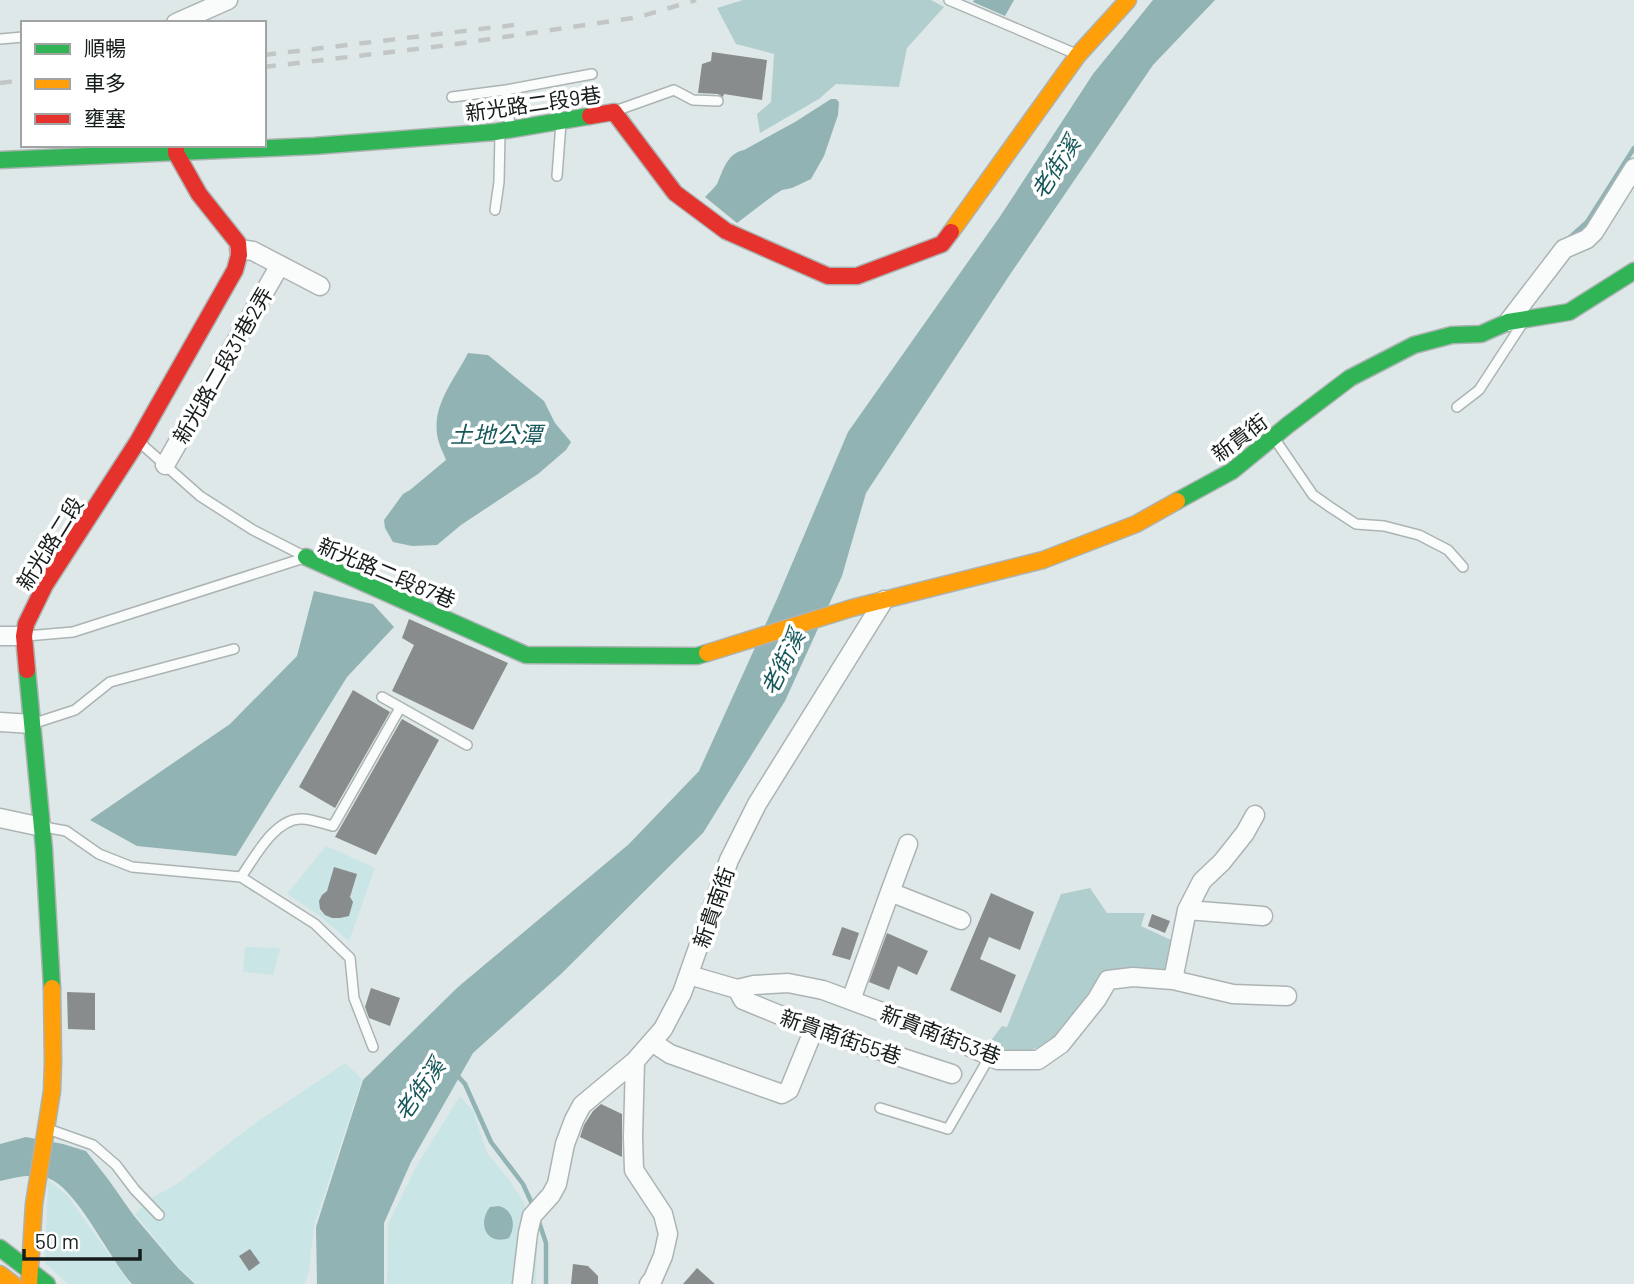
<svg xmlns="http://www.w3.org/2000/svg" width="1634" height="1284" font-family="Barlow,'Noto Sans TC',sans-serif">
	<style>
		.green { fill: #c9e5e6 }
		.forest { fill: #b1cecf }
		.water { fill: #91b3b4 }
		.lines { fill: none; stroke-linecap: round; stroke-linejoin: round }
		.stream { stroke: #91b3b4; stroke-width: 4.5 }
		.building { fill: #898c8d }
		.lane-casing { stroke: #acb3b3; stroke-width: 12 }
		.street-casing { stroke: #acb3b3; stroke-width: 21 }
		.fast-casing { stroke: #acb3b3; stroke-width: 19 }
		.slow-casing { stroke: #acb3b3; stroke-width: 19 }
		.jam-casing { stroke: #acb3b3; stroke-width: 19 }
		.lane { stroke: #fafcfc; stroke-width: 9 }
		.street { stroke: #fafcfc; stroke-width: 18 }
		.fast { stroke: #30b455; stroke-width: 16 }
		.slow { stroke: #ff9f0a; stroke-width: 16 }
		.jam { stroke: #e5322d; stroke-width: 16 }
		.rail { stroke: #c3c6c6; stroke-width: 4.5; stroke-dasharray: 12 12; stroke-linecap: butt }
		.labels { text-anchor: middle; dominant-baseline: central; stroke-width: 7; stroke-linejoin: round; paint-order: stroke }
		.street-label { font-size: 21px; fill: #161c1c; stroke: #fff }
		.water-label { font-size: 23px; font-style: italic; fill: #17585a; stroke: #fff }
	</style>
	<rect width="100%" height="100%" fill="#dfe8e8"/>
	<!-- green -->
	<path class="green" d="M326 846 375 868 349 941 319 915 287 894Z
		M245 947 280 948 273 975 243 972Z
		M345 1063 362 1079 314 1226 309 1270 305 1284H197L178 1267 135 1214 148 1200 177 1184 250 1127Z
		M460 1096 473 1111 487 1153 510 1181 524 1203 537 1246 536 1284H387L388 1224 417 1165Z
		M48 1180 67 1195 130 1284H68L45 1263Z"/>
	<!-- forest -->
	<path class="forest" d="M743 0H931L944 7 907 48 899 87 836 84 819 99 760 133 757 114 771 102 774 54 736 44 717 8Z
		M1090 888 1107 913H1145L1141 926 1171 940 1169 970 1114 969 1107 971 1100 976 1061 1033 1047 1044 1031 1050 1007 1053 986 1047 1002 1026 1007 1027 1061 894Z"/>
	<!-- water -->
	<path class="water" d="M974 0H1014L1005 16 973 2Z
		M1153 0H1215L1153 65 1009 276 866 493 842 576 785 701 703 833 561 974 473 1053 411 1162 384 1223V1284H317L316 1227 363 1080 458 987 629 844 699 771 777 599 848 432 1001 215 1093 74Z
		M831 99H836L839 102 838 115 824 156 811 179 792 188 782 190 774 195 737 223 705 197C709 193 714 188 717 184 723 171 727 153 744 150L795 122Z
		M468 353 488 355 544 401 555 423 571 442 566 450 538 474 461 525 437 545 412 546 393 542 385 528 384 520 403 494 410 490 446 460C443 452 438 443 437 434 433 403 455 379 468 353Z
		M314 591 373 604 394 627 347 677 236 856 137 846 90 820 230 724 297 656Z
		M26 1137 63 1144 86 1151 108 1179 134 1216 178 1268 195 1284H132C109 1259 78 1189 48 1178 31 1173 16 1177 0 1181V1144Z
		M499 1206C514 1210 516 1226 509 1238 486 1246 477 1223 490 1207Z"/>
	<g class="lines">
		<!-- stream -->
		<path class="stream" d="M1568 239 1587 222 1634 148
			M456 1074 465 1084 491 1142 523 1184 534 1208
			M537 1216 546 1243V1284"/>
	</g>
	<!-- building -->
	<path class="building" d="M712 52 767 60 762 100 724 94 723 97 718 94 698 93 702 64 711 61Z
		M409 619 508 663 473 730 392 691 414 645 402 638Z
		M353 690 390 712 335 808 299 787Z
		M402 719 439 740 376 855 335 837Z
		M334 867 357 874 350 897 353 902 349 916 340 918H332L325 915 320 909 319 901 322 895 327 891Z
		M991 893 1034 912 1020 950 989 937 980 959 1016 975 1001 1013 950 990Z
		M1152 914 1170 921 1165 933 1148 926Z
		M842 927 859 933 850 960 832 955Z
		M887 933 928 951 917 975 898 966 889 990 869 982Z
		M371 988 400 998 390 1026 369 1018 365 1007Z
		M67 992 95 993V1030L68 1029Z
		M601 1104 622 1114V1157L580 1137 584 1125 593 1111Z
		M250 1249 260 1263 249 1271 239 1256Z
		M573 1264 588 1266 598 1276V1284H571Z
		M697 1268 715 1284H683Z"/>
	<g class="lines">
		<defs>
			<path id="lane" d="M949 0 1076 54
				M0 39 23 37
				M452 97 506 90
				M615 111 674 90 693 100 718 101
				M510 127 506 90 592 74
				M557 176 561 123
				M495 210 499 182 500 133
				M1457 407 1479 390 1522 324
				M1274 438 1313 495 1330 507 1356 524 1384 526 1419 535 1448 550 1463 567
				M138 441 200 496 253 530 304 556
				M26 636 73 632 304 558
				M382 697 467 745
				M35 723 75 710 110 682 234 649
				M44 827 66 831 99 854 132 867 241 877C255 857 274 820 300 819 310 818 323 824 333 826L400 708
				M241 877 315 924 350 958 354 998 373 1047
				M880 1108 948 1129 990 1056
				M48 1129 93 1145 116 1165 135 1190 159 1215"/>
			<path id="street" d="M176 23 228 0
				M239 249 253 251 320 286
				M1508 322 1564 249 1587 239 1594 232 1634 168
				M165 465 280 265
				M0 636H24
				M0 722 32 724
				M0 818 42 827
				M890 892 908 844
				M1187 910 1263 916
				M689 975 737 989 754 985 788 983 823 990 949 1037 998 1060H1038L1061 1044 1097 999 1108 980 1133 977 1173 980 1233 994 1287 996
				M1173 980 1187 910 1202 881 1222 862 1245 833 1255 815
				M737 989 743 1000 814 1029 952 1074
				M851 1000 890 892 961 920
				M652 1042 670 1054 782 1094 789 1090 814 1029
				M635 1061 633 1137 634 1170 663 1214 668 1234 663 1256 653 1279 649 1284
				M522 1284 528 1233 532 1216 551 1195 557 1184 565 1144 574 1120 582 1105 635 1061 663 1029 682 993 729 860 757 804 884 600"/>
			<path id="fast" d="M0 160 314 146 495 132 590 116
				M1177 501 1232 471 1288 425 1350 378 1414 345 1452 335 1481 334 1508 322 1569 312 1634 271
				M306 557 526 655 697 656 707 653
				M27 670 44 849 52 988
				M0 1248 47 1284"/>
			<path id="slow" d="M951 232 1078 55 1128 0
				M707 653 852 608 1043 560 1136 524 1177 501
				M0 1274 13 1284
				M29 1284 34 1204 52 1091 53 1062 52 988"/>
			<path id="jam" d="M590 116 614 112 675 193 726 231 828 276H857L942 244 951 232
				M27 670 24 636 26 624 45 585 138 441 235 270 239 255 238 243 199 194 176 153V145"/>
		</defs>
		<!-- lane casing -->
		<use href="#lane" class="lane-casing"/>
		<!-- street casing -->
		<use href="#street" class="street-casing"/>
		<!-- fast casing -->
		<use href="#fast" class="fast-casing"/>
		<!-- slow casing -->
		<use href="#slow" class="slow-casing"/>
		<!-- jam casing -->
		<use href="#jam" class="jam-casing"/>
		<!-- lane -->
		<use href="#lane" class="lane"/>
		<!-- street -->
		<use href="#street" class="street"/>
		<!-- fast -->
		<use href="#fast" class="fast"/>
		<!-- slow -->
		<use href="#slow" class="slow"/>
		<!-- jam -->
		<use href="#jam" class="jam"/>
		<!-- rail -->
		<path class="rail" d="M264 55 514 25
			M264 67 450 45 639 17 696 0
			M0 83 23 80"/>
	</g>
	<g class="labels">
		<!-- street labels -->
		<g class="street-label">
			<text transform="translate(533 103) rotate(-8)">新光路二段9巷</text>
			<text transform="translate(222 365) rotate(-60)">新光路二段31巷2弄</text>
			<text transform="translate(1239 437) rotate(-37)">新貴街</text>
			<text transform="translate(49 543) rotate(-58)">新光路二段</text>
			<text transform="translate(387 572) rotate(23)">新光路二段87巷</text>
			<text transform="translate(713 907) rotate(-71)">新貴南街</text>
			<text transform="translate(941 1034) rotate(21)">新貴南街53巷</text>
			<text transform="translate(841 1036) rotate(19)">新貴南街55巷</text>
		</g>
		<!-- water labels -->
		<g class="water-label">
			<text transform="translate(1055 167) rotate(-57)">老街溪</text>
			<text x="496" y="434">土地公潭</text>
			<text transform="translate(782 662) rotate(-64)">老街溪</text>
			<text transform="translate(419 1089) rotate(-55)">老街溪</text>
		</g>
	</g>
	<!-- legend -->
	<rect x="21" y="21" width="245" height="126" fill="#ffffff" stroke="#a2a4a4" stroke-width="2"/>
	<rect x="35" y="44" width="35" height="10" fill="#30b455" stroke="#a2a4a4" stroke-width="2"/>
	<text x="84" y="56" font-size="21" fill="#161c1c">順暢</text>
	<rect x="35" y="79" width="35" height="10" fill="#ff9f0a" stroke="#a2a4a4" stroke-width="2"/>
	<text x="84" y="91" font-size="21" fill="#161c1c">車多</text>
	<rect x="35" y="114" width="35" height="10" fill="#e5322d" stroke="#a2a4a4" stroke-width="2"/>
	<text x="84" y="126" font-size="21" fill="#161c1c">壅塞</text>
	<!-- scale -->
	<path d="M24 1249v10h116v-10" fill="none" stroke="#161c1c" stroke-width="3.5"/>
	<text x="35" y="1249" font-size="21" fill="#161c1c" stroke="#ffffff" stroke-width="5" paint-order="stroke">50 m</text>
</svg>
